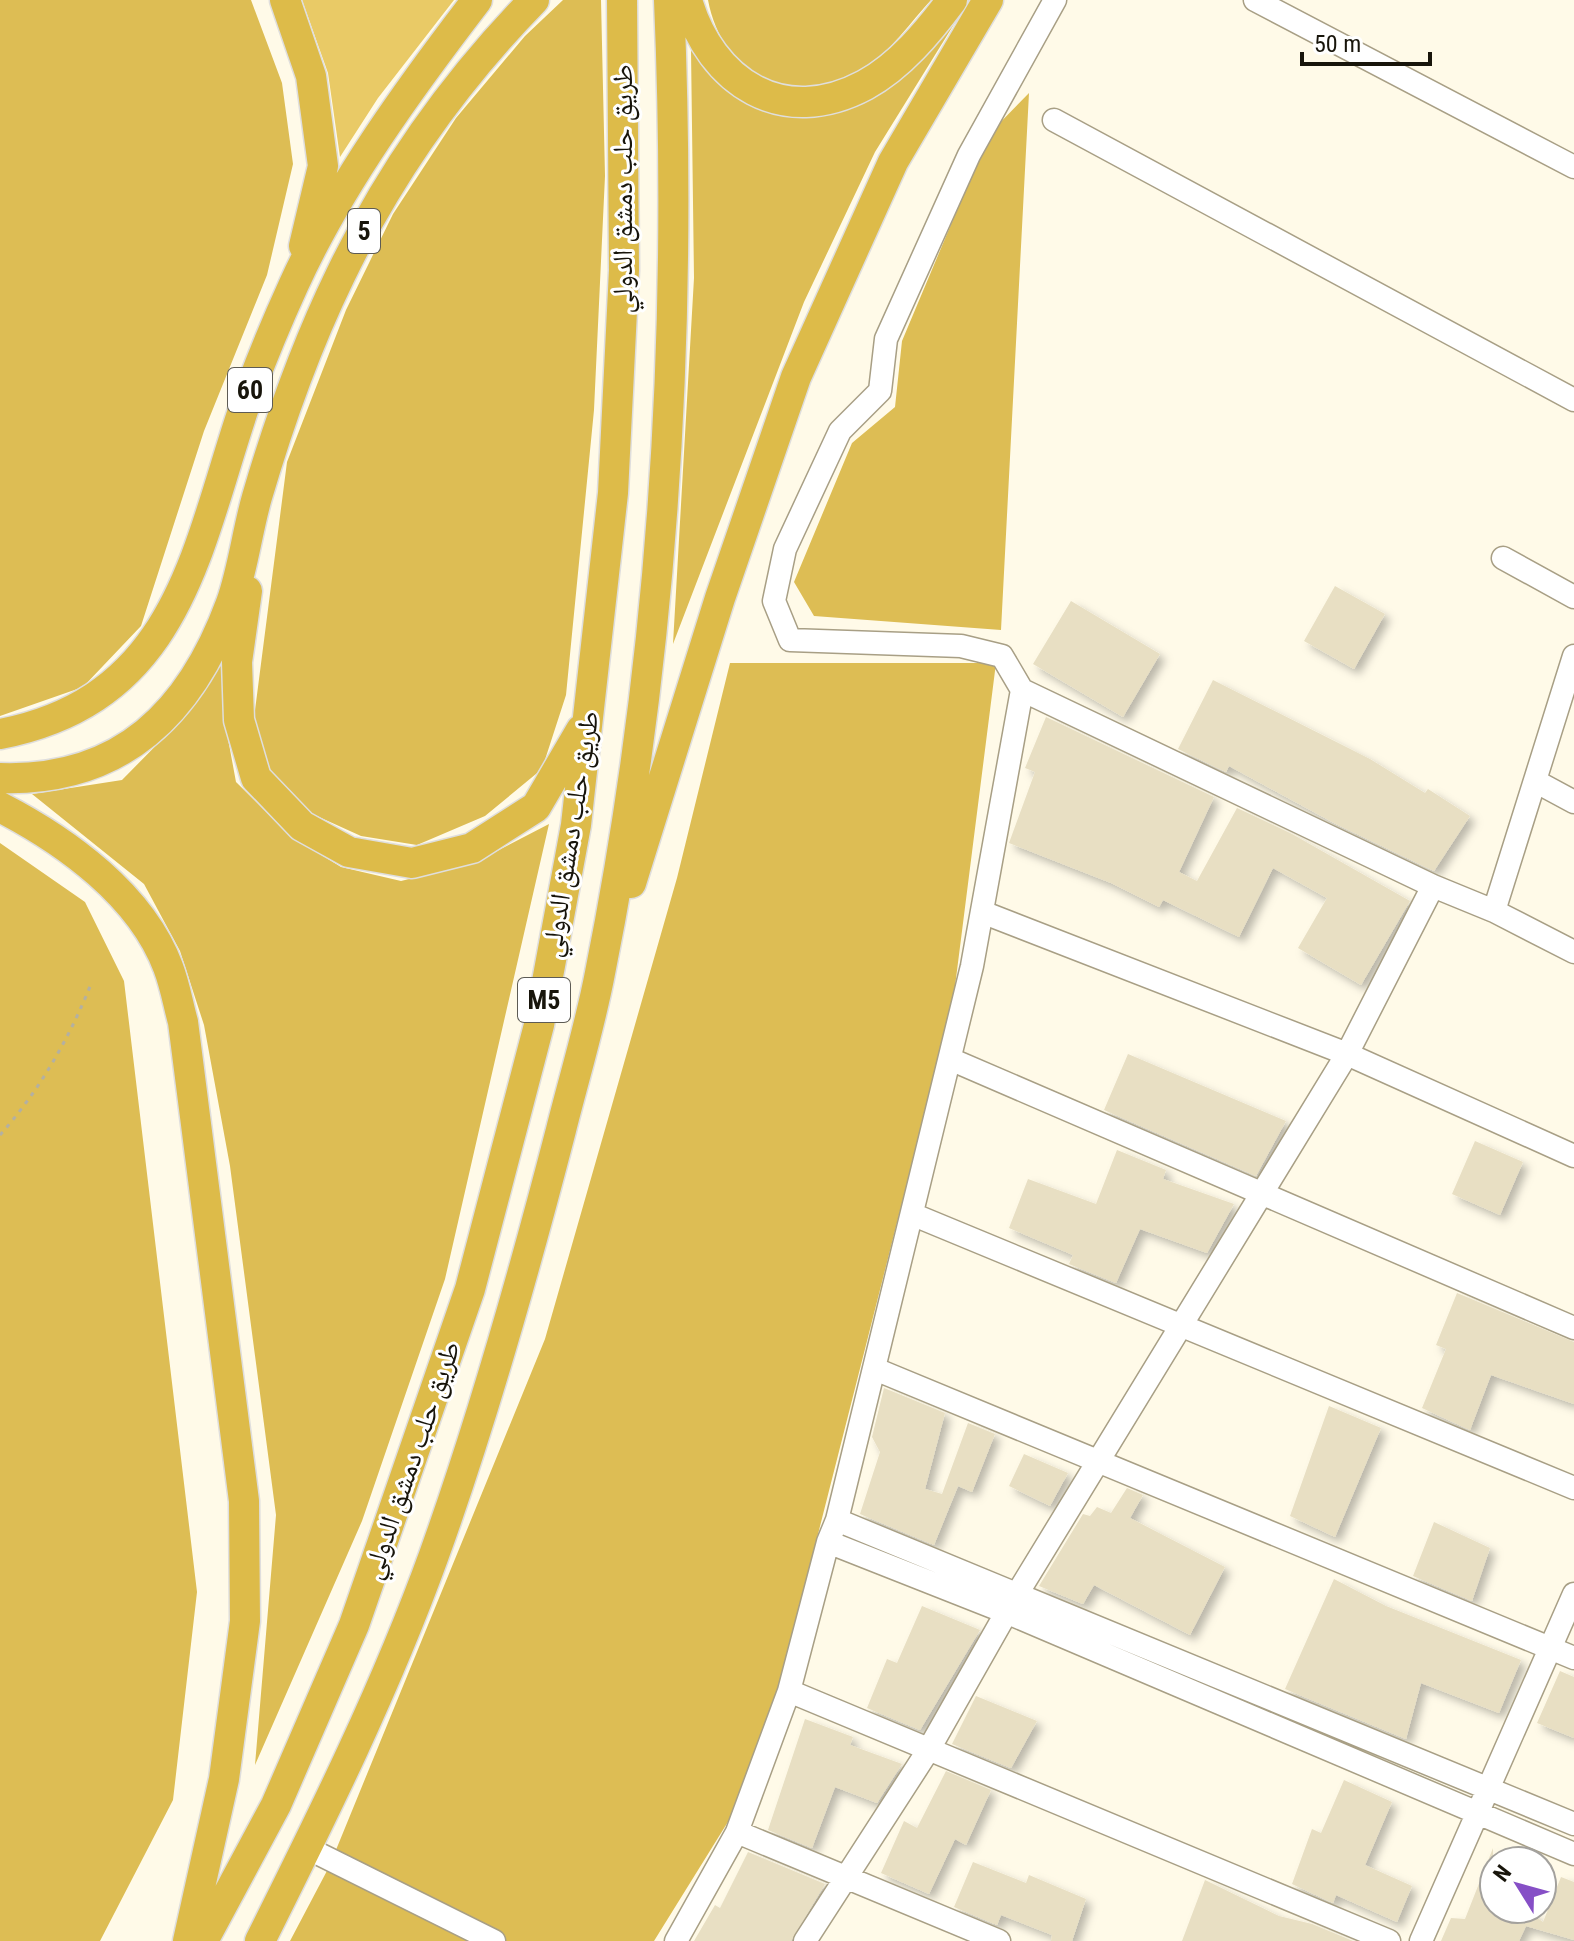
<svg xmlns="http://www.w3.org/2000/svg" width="1574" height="1941" font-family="'Roboto Condensed','Noto Naskh Arabic',sans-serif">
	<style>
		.green { fill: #e9ca66 }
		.forest { fill: #ddbd54 }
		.building { fill: #e8dfc3; filter: url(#shadow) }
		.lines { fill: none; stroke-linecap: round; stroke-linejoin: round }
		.minor-casing { stroke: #a89f85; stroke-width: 25 }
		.highway-casing { stroke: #dfdedd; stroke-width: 33 }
		.path { stroke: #b4b0a1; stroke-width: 3; stroke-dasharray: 4 6; stroke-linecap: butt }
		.minor { stroke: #fff; stroke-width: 22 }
		.highway { stroke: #ddbb49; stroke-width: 30 }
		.labels { text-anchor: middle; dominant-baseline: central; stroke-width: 6; stroke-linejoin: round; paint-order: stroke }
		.shield { fill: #fff; stroke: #5d5b54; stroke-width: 2 }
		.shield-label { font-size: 26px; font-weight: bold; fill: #18150b }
		.street-label { font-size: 28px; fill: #18150b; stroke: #fff }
	</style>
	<defs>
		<filter id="shadow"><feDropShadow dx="5.5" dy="5.5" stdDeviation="4" flood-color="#0004"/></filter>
	</defs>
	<rect width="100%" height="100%" fill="#fffae8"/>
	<!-- green -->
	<path class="green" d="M302 0H454L378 98 340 157 328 73Z"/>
	<!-- forest -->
	<path class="forest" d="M0 0H251L282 83 293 164 267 275 204 431 141 626 83 687 0 716Z
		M563 0H601L605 176 594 410 566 695 542 769 485 816 417 845 361 836 308 812 271 772 254 718 287 462 346 310 393 214 456 118 525 36Z
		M708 0H931C911 22 891 50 867 67 799 114 723 79 708 0Z
		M964 0H969L875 152 804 302 673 644 694 278 691 50 725 84 823 112 892 86 943 31Z
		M1029 93 1001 630 814 616 794 582 852 443 895 407 902 341 989 134Z
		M224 659 226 728 236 782 292 837 341 867 401 881 474 863 549 824 445 1279 362 1521 255 1765 276 1515 230 1166 204 1025 180 951 144 884 32 794 122 780 188 713Z
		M730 663H996L953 1002 782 1676 744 1796 654 1941H290L329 1867 545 1339 677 878Z
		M0 843 85 902 124 981 197 1592 173 1800 100 1941H0Z"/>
	<!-- building -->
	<path class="building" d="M1335 586 1385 614 1354 669 1304 641Z
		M1071 601 1160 654 1123 717 1033 664Z
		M1213 680 1370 759 1425 793 1428 789 1470 816 1434 871 1336 824 1229 766 1226 772 1178 749Z
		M1046 717 1214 797 1179 872 1197 881 1237 808 1292 834 1410 901 1361 985 1298 948 1327 898 1273 868 1239 937 1163 900 1159 907 1111 883 1009 843 1035 772 1025 768Z
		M1128 1054 1286 1121 1256 1176 1104 1110Z
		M1475 1141 1523 1162 1500 1215 1452 1194Z
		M1117 1150 1166 1170 1163 1179 1234 1204 1207 1253 1140 1229 1116 1283 1069 1264 1073 1255 1009 1228 1028 1179 1096 1204Z
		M1457 1293 1574 1342V1404L1491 1375 1470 1430 1422 1408 1446 1349 1436 1345Z
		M884 1388 945 1413 925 1489 942 1494 968 1423 995 1434 972 1492 958 1486 934 1545 860 1514 880 1452 872 1437Z
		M1329 1406 1381 1428 1335 1537 1290 1516Z
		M1024 1454 1068 1473 1050 1506 1009 1486Z
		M1127 1488 1143 1495 1130 1518 1225 1567 1190 1635 1094 1585 1083 1604 1039 1586 1083 1514 1090 1516 1097 1507 1111 1513Z
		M1434 1522 1490 1548 1472 1601 1413 1576Z
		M1334 1579 1386 1606 1521 1660 1499 1713 1421 1683 1406 1739 1285 1689Z
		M922 1606 980 1630 920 1730 867 1708 887 1659 897 1663Z
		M1560 1671 1574 1677V1738L1537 1723Z
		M976 1696 1037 1721 1011 1768 952 1744Z
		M805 1719 853 1737 850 1745 902 1764 877 1803 835 1787 812 1848 768 1830Z
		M946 1771 991 1790 966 1845 955 1839 929 1894 881 1873 904 1821 917 1828Z
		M1344 1780 1392 1802 1365 1865 1412 1886 1397 1922 1336 1895 1333 1903 1292 1884 1312 1829 1321 1833Z
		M1493 1848 1494 1909H1524L1543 1922 1561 1877 1574 1882V1940L1526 1926 1519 1941H1441L1451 1918 1465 1919Z
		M748 1852 825 1884 791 1941H694L715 1905 720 1908Z
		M973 1862 1026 1883 1029 1875 1086 1899 1072 1941H1051L1052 1935 1001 1915 997 1925 954 1907Z
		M1205 1880 1279 1916 1312 1924 1353 1941H1182Z"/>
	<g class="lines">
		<defs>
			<path id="minor" d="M1255 0 1574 167
				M1054 120 1574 400
				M1503 558 1574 597
				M1022 690 1433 886
				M1535 781 1574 802
				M1494 911 1574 952
				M982 912 1347 1054 1574 1156
				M950 1059 1574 1328
				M914 1215 1574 1488
				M875 1369 1574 1658
				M837 1520 1574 1824
				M828 1542 1008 1613 1574 1854
				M789 1691 1389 1941
				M737 1832 999 1941
				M307 1848 494 1941
				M676 1941 737 1832 789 1691 828 1542 837 1520 972 966 1022 690 1002 656 961 646 790 640 774 601 785 549 840 431 880 391 886 339 969 155 1055 0
				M805 1941 929 1749 1017 1594 1347 1054 1433 886 1494 911 1574 656
				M1421 1941 1574 1594"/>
			<path id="highway" d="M285 0 311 76 323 166 304 246
				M687 0C711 83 783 129 865 85 900 66 928 32 952 0
				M247 591 237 662 239 720 256 778 302 826 349 852 412 863 472 848 536 807 581 730
				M0 734C186 698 197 538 250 390 263 355 278 319 294 284 339 185 411 86 477 0
				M0 778C122 782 191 712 231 603 243 569 247 532 257 497 279 422 306 346 340 276 389 174 455 81 534 0
				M0 807C66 841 141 895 168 967 175 985 178 1004 183 1022L244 1501 245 1621 224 1779 188 1941
				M631 883 720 598 796 377 893 162 988 0
				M203 1941 276 1805 354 1625 470 1289 539 1025 576 825 613 493 624 270 622 0
				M260 1941C323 1815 386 1688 434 1555 484 1416 524 1273 561 1130 574 1078 590 1026 600 973 664 654 683 325 669 0"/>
		</defs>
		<!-- minor casing -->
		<use href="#minor" class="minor-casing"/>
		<!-- highway casing -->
		<use href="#highway" class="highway-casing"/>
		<!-- path -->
		<path class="path" d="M0 1135C39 1091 69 1039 91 984"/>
		<!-- minor -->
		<use href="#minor" class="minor"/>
		<!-- highway -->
		<use href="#highway" class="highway"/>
	</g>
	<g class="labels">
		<!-- shield labels -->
		<g class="shield">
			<rect x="348" y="209" width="32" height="44" rx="6"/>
			<rect x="228" y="368" width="44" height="44" rx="6"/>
			<rect x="518" y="978" width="52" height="44" rx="6"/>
		</g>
		<g class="shield-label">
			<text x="364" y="231">5</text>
			<text x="250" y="390">60</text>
			<text x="544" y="1000">M5</text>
		</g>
		<!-- street labels -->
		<g class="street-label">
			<text transform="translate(622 189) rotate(-90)">طريق حلب دمشق الدولي</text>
			<text transform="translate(570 834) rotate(-81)">طريق حلب دمشق الدولي</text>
			<text transform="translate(411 1460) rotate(-71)">طريق حلب دمشق الدولي</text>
		</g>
	</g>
	<!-- north arrow -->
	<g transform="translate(1518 1885) rotate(307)"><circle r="38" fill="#ffffff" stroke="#a3a19d" stroke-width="2"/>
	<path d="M0-6L14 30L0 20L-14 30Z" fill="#864fc6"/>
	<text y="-12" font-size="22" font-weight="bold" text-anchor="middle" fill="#18150b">N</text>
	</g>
	<!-- scale -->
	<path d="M1302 52v12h128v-12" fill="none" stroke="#18150b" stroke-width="4"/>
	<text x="1314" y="52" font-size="24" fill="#18150b" stroke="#ffffff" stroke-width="6" paint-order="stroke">50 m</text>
</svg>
